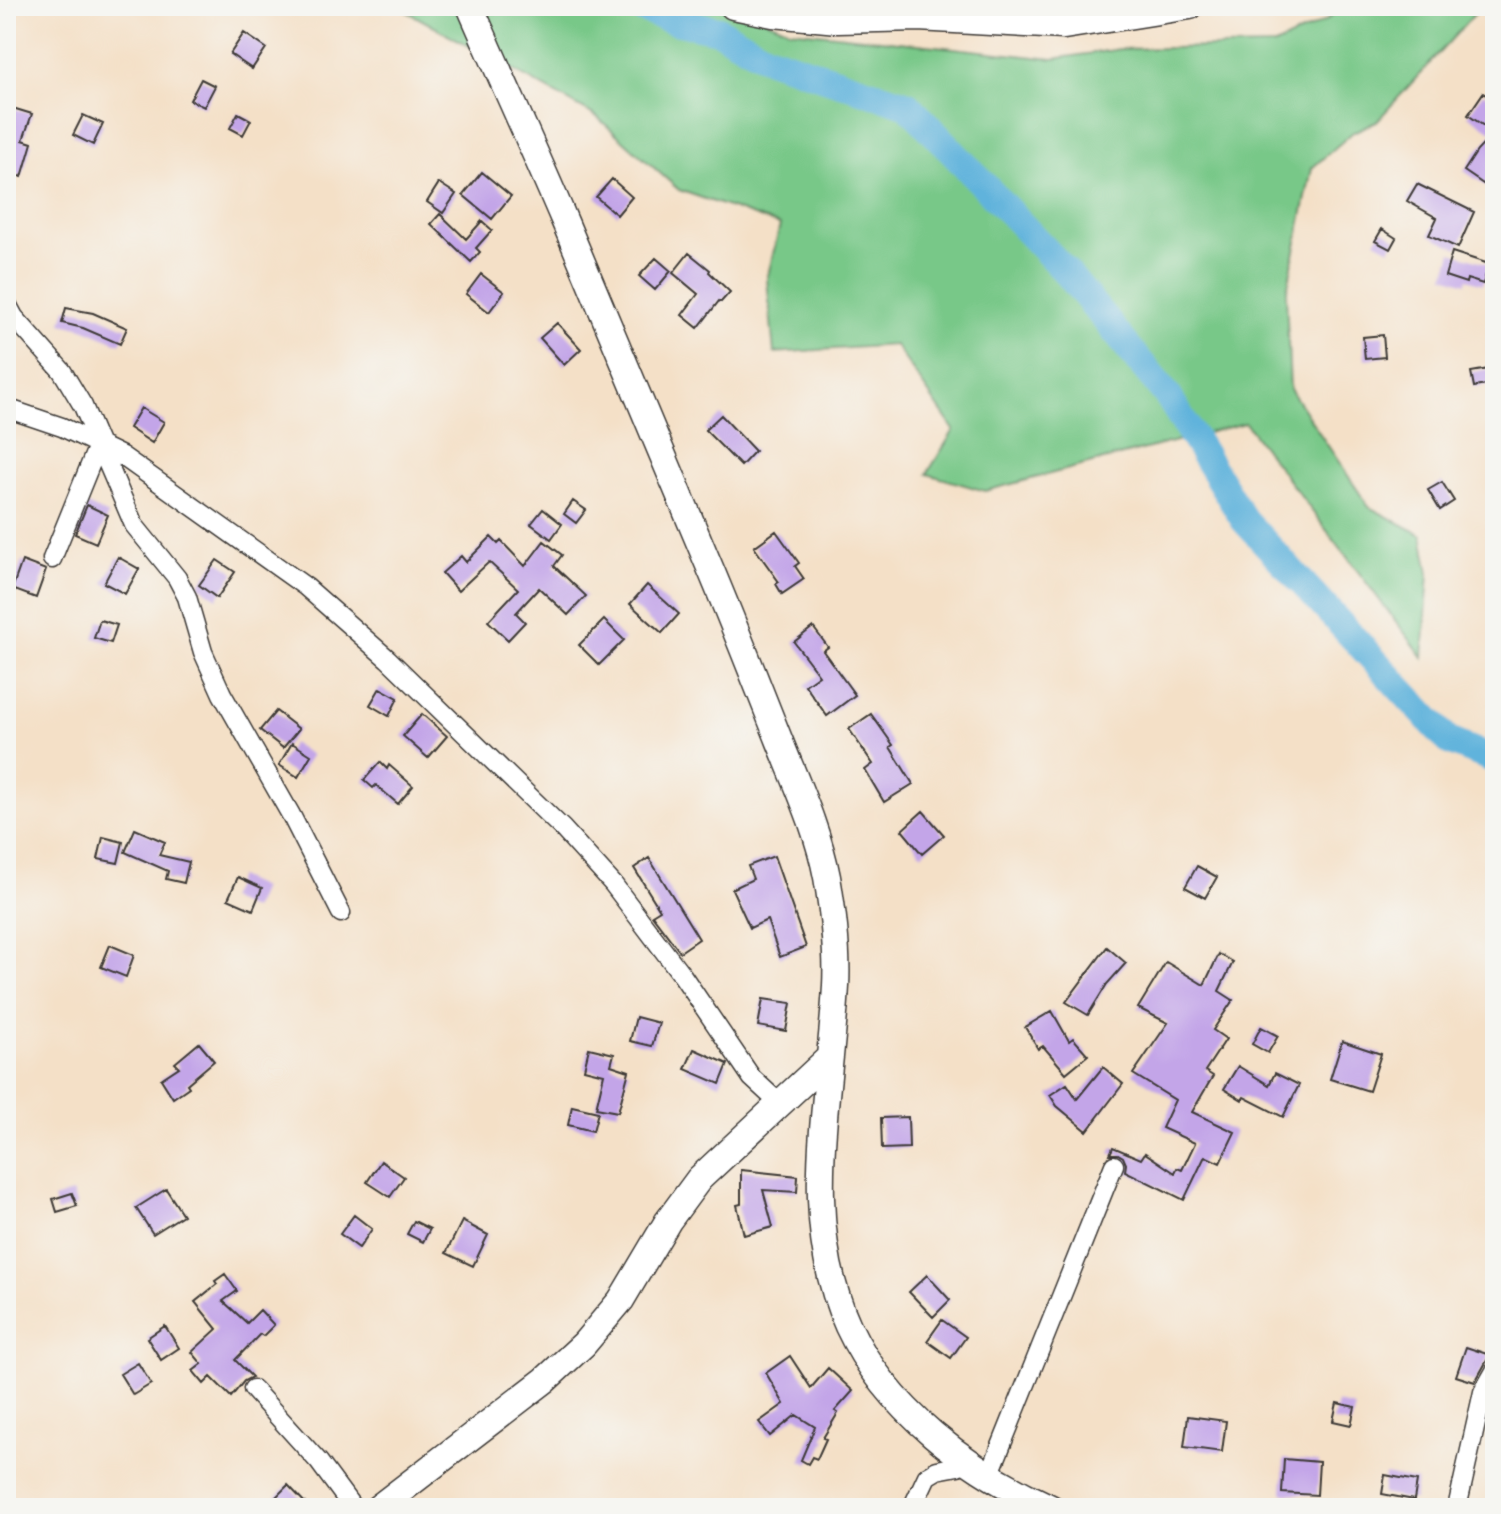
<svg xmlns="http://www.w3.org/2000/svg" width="1501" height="1514" font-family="Cardo,serif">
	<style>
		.green { fill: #78c888; stroke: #4a7252; stroke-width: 2 }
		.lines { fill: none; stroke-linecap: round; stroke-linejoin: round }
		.river { stroke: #61b3dc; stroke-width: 28 }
		.building { fill: #c3a5e8 }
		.street-casing { stroke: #3c3936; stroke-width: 21 }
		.secondary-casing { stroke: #3c3936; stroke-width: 29 }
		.street { stroke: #fff; stroke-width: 18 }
		.secondary { stroke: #fff; stroke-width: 26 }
	</style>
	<rect width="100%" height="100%" fill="#f6f6f2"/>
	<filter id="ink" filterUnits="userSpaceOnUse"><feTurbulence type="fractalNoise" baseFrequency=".0125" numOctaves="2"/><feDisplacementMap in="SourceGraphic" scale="16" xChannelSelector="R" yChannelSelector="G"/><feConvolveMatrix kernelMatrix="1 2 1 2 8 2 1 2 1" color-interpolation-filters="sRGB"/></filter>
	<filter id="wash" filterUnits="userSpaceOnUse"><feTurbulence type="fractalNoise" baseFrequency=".006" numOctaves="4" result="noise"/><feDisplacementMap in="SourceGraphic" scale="32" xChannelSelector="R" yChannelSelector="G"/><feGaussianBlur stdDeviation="1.8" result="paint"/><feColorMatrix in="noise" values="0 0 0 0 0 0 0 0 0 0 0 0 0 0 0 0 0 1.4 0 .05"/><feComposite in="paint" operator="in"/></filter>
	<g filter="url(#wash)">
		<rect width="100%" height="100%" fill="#f4e0c7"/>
		<!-- green -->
		<path class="green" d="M397 6H733L790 30 1053 59 1120 49 1273 46 1327 20 1342 6H1482L1377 121 1353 132 1312 168 1286 295 1290 389 1369 507 1422 535 1429 573 1423 657 1245 423 985 491 927 474 954 430 895 345 774 353 767 279 780 225 679 190 596 116Z"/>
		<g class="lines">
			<!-- river -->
			<path class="river" d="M634 6 675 21 718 30 766 57 908 105 1068 274 1168 396 1244 520 1449 741 1495 760"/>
		</g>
		<g id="blocks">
			<!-- building -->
			<path class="building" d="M244 33 266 48 252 69 230 54Z
				M201 79 215 86 204 107 190 100Z
				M1483 93 1495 101V192L1464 171 1477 151 1494 133 1468 115Z
				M6 106 32 114 23 140 32 143 22 177 6 172Z
				M238 113 251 120 243 135 230 128Z
				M83 115 103 124 93 145 73 135Z
				M482 172 511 196 492 219 463 195Z
				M612 179 632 197 617 215 596 197Z
				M439 183 456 194 443 213 427 202Z
				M1417 184 1474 212 1458 248 1429 235 1437 218 1407 201Z
				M440 214 466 239 482 221 492 230 476 248 480 252 471 262 431 224Z
				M1382 229 1396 238 1390 249 1375 241Z
				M1452 252 1489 264 1483 284 1467 279 1466 283 1445 276Z
				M689 253 710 270 709 272 730 292 721 302 719 301 698 328 682 315 698 294 673 273Z
				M656 258 671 271 655 290 639 276Z
				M481 274 504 292 489 312 466 294Z
				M66 308 93 313 127 328 120 344 83 328 62 323Z
				M557 323 581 349 564 365 540 338Z
				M1383 335 1385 357 1365 359 1363 337Z
				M1489 369 1492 384 1474 387 1471 372Z
				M141 408 164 422 152 443 129 428Z
				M721 415 755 451 741 466 705 430Z
				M1442 482 1454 501 1440 510 1428 490Z
				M573 501 586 510 576 523 564 514Z
				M87 505 108 515 96 543 75 534Z
				M543 509 562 524 551 539 531 524Z
				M776 531 799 563 795 566 804 579 782 594 776 584 779 582 754 547Z
				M491 537 498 544 501 541 525 566 544 541 562 555 554 566 586 596 568 615 539 588 516 613 525 622 508 640 488 621 518 589 489 562 458 591 442 573 461 556 466 562Z
				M118 557 139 569 125 594 104 583Z
				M217 560 235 572 217 598 199 585Z
				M22 561 46 570 36 598 12 589Z
				M647 585 679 614 662 633 630 604Z
				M100 620 117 625 111 643 94 638Z
				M604 620 624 640 599 665 579 645Z
				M813 627 828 647 823 651 855 695 827 716 805 685 819 675 794 642Z
				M380 688 398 698 389 716 370 705Z
				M276 711 299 729 283 748 260 730Z
				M422 714 447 736 428 758 403 736Z
				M871 714 893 745 890 747 913 784 884 802 865 770 873 764 849 729Z
				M292 743 311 755 298 777 279 765Z
				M380 762 387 769 389 765 413 786 398 804 376 785 373 788 364 780Z
				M923 811 944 835 922 854 902 830Z
				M135 829 165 842 159 855 189 862 184 883 166 879 168 871 125 852Z
				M103 837 123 842 118 863 98 859Z
				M774 856 806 947 780 957 767 920 750 928 732 889 753 879 748 866Z
				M649 858 699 939 680 952 652 915 660 910 634 868Z
				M1197 866 1217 877 1205 898 1185 887Z
				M238 877 262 888 253 910 228 899Z
				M110 945 134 955 126 977 101 967Z
				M1107 947 1126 963 1107 984 1088 1015 1066 1002Z
				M1219 954 1233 962 1219 991 1233 1000 1213 1030 1226 1039 1205 1071 1213 1076 1192 1112 1235 1132 1220 1163 1205 1156 1184 1200 1125 1171 1126 1164 1123 1157 1118 1154H1110L1113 1147 1141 1159 1145 1153 1175 1173 1177 1168 1182 1170 1195 1143 1162 1128 1175 1100 1133 1074 1168 1023 1138 1008 1166 962 1204 985Z
				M763 999 791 1003 786 1031 758 1026Z
				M1052 1011 1069 1041 1073 1038 1088 1055 1066 1073 1043 1046 1038 1049 1025 1027Z
				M636 1017 659 1023 652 1046 630 1041Z
				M1261 1027 1278 1036 1268 1053 1252 1044Z
				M1342 1041 1381 1054 1369 1091 1330 1079Z
				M199 1043 214 1061 187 1084 189 1087 173 1098 161 1079 179 1067 175 1063Z
				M589 1048 614 1054 611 1065 629 1071 618 1112 596 1108 604 1074 584 1069Z
				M694 1049 728 1064 720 1084 685 1069Z
				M1238 1066 1269 1085 1275 1073 1299 1085 1283 1117 1244 1097 1242 1100 1224 1089Z
				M1103 1067 1123 1084 1087 1131 1057 1106 1050 1095 1067 1084 1077 1099Z
				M572 1106 598 1112 593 1131 568 1125Z
				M908 1117 909 1148 882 1149 881 1118Z
				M381 1161 404 1177 390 1197 367 1182Z
				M741 1170 798 1176 797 1192 763 1190 773 1227 744 1235 737 1205 741 1204Z
				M166 1189 183 1215 153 1234 136 1208Z
				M72 1193 77 1206 57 1212 53 1199Z
				M354 1215 372 1229 359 1248 340 1234Z
				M414 1221 430 1229 423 1242 407 1234Z
				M462 1221 488 1235 473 1266 446 1253Z
				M225 1274 237 1291 223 1301 247 1323 260 1310 274 1325 263 1336 260 1334 235 1360 252 1377 244 1381 231 1397 211 1377 204 1384 193 1371 202 1364 192 1352 217 1329 195 1302 217 1284 215 1281Z
				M927 1275 950 1300 933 1317 909 1292Z
				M942 1320 966 1337 951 1358 927 1341Z
				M165 1326 179 1348 161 1360 147 1338Z
				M1466 1347 1490 1355 1475 1382 1456 1376Z
				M790 1356 811 1388 828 1368 853 1391 835 1411 838 1413 823 1438 826 1439 817 1459 812 1457 808 1464 801 1460 815 1427 796 1415 770 1436 759 1422 784 1404 766 1373Z
				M138 1363 151 1384 133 1395 120 1374Z
				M1337 1403 1355 1407 1351 1425 1333 1421Z
				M1188 1416 1226 1421 1222 1452 1184 1447Z
				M1284 1459 1319 1462 1317 1495 1282 1493Z
				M1385 1475 1417 1481 1414 1500 1382 1494Z
				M288 1485 310 1508H265Z"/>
		</g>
	</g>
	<g filter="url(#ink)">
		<use href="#blocks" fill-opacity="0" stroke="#3c3936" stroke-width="2"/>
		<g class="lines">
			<defs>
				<path id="street" d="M1493 6 1495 8
					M6 302 14 317 62 371 83 406 134 525 177 578 187 597 203 652 222 694 291 815 341 913
					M6 408 62 427 122 456 306 587 388 659 563 829 613 884 682 975 752 1078 779 1103
					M52 559 99 443
					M253 1389 319 1462 353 1508
					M989 1476 1114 1165
					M912 1508 927 1476 937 1470 958 1466 963 1458
					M1457 1508 1483 1392 1495 1371"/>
				<path id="secondary" d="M470 6C501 78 534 149 565 222 613 335 660 449 708 563 733 622 756 682 780 742 798 787 818 830 827 877 833 912 838 950 836 986 830 1098 799 1219 848 1326 887 1410 969 1471 1051 1508
					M733 6 773 14 838 20 918 18 1064 26 1190 6
					M378 1508 545 1380 584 1344 621 1300 668 1221 699 1179 830 1057"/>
			</defs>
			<!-- street casing -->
			<use href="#street" class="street-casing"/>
			<!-- secondary casing -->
			<use href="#secondary" class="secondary-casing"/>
			<!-- street -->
			<use href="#street" class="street"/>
			<!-- secondary -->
			<use href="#secondary" class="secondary"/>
		</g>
	</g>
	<!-- margin -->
	<rect width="1501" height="1514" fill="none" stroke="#f6f6f2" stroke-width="32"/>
</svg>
